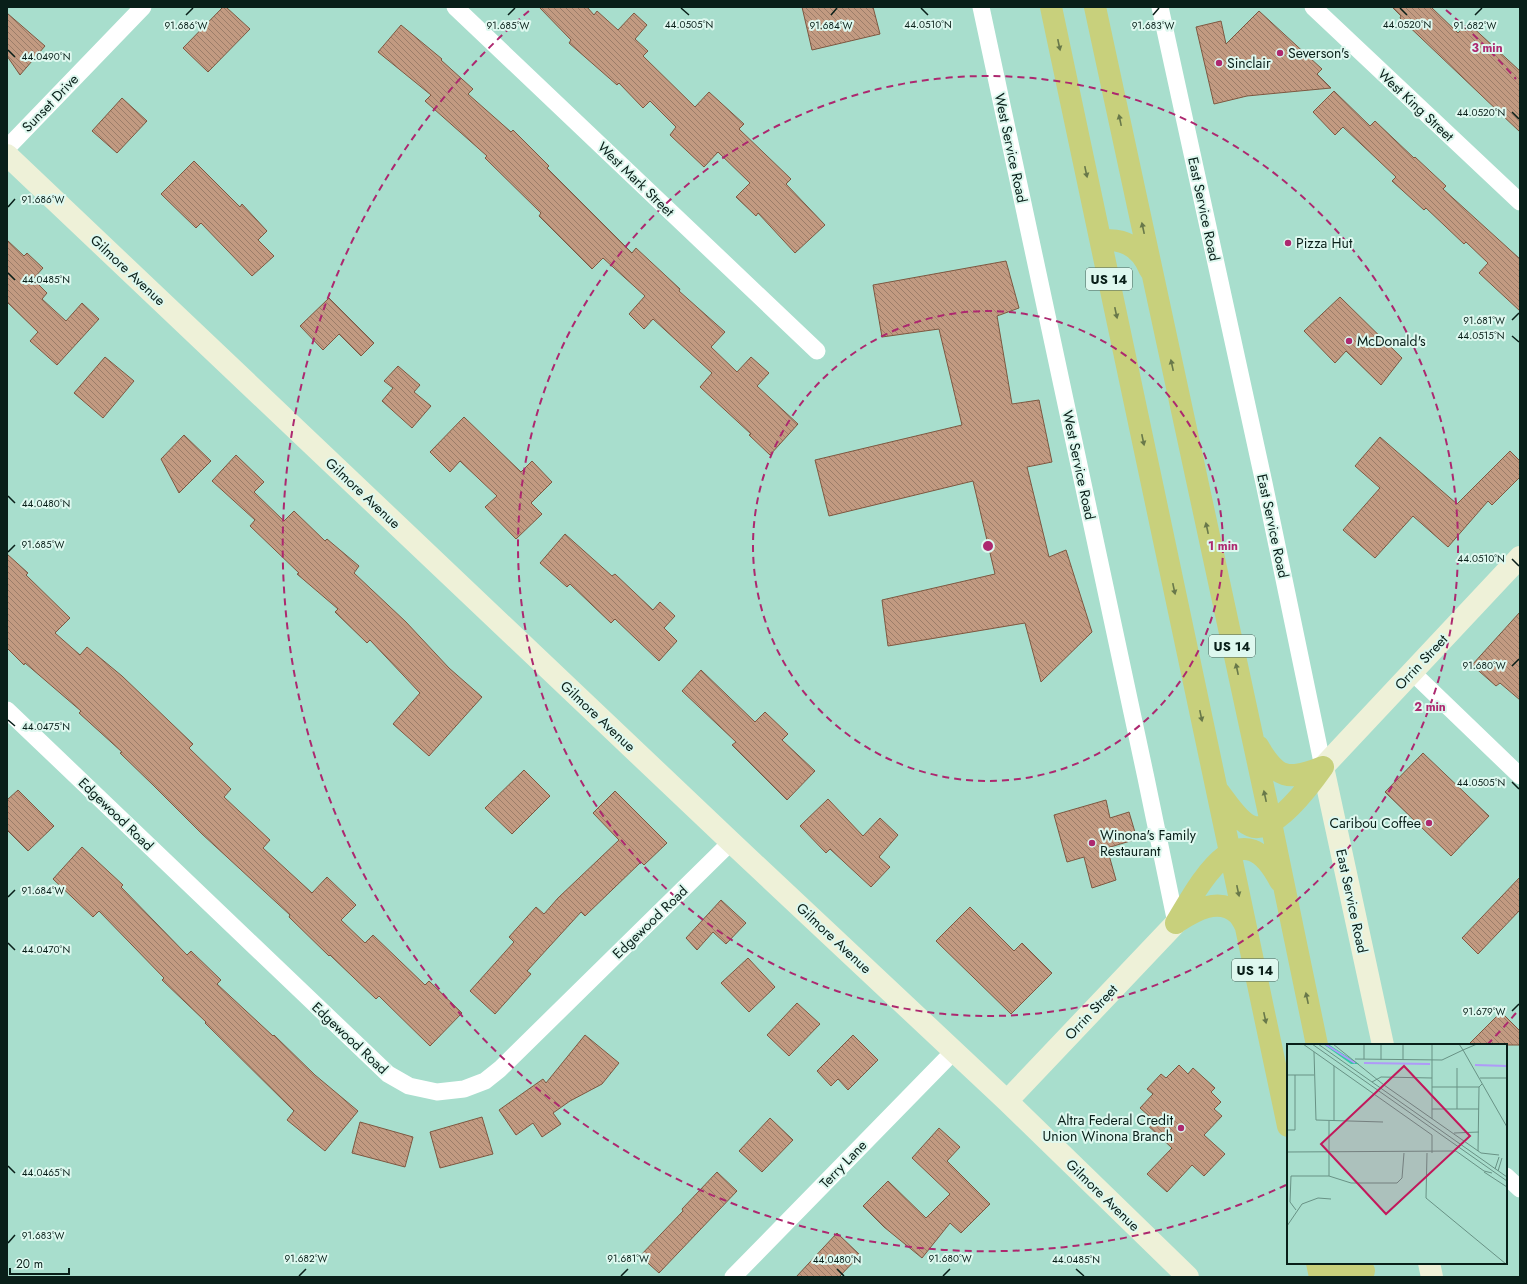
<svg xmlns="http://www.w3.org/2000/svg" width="1527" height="1284" font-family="Jost,sans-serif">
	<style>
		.building { fill: url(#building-back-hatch); stroke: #7d5841 }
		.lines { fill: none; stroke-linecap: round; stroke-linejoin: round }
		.street { stroke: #fff; stroke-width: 17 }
		.secondary { stroke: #eef1d8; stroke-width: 22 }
		.highway { stroke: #c8d07c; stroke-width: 22 }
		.oneway { fill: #68784a }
		.ticks { fill: none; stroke: #091f19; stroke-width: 1.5 }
		.ring { fill: none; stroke: #ad286f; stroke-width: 2; stroke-dasharray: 7 5 }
		.poi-dot { fill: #ad286f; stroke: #def8ef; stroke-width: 1.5 }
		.labels { text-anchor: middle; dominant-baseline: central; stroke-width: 4; stroke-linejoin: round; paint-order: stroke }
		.shield { fill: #def8ef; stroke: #496059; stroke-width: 1 }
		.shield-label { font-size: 13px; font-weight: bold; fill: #091f19 }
		.poi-label { font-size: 14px; fill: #091f19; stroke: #def8ef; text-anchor: start }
		.street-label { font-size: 14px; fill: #091f19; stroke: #def8ef }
		.inset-river { fill: none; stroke: #af9af8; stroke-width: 2 }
		.inset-road { fill: none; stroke: #689285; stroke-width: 1 }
		.view { fill: #c2185b; fill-opacity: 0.15; stroke: #c2185b; stroke-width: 2 }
		.inset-edge { fill: none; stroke: #091f19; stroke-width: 2 }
		.ticks-label { font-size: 10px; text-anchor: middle; fill: #091f19; stroke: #def8ef; stroke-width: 4; stroke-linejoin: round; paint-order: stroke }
		.centre { fill: #ad286f; stroke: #def8ef; stroke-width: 2 }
		.ring-label { font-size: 12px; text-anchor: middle; font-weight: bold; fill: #ad286f; stroke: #def8ef; stroke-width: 4; stroke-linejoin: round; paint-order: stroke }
	</style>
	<defs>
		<pattern id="building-back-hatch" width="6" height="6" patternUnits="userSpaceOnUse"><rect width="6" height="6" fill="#c29a81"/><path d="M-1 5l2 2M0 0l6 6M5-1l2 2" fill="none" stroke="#9c7d69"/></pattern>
	</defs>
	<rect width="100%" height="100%" fill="#a8decd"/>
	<!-- building -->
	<path class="building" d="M223 7H226L250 29 208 72 183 48Z
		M539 7H587L594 15 597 11 618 30 634 13 647 25 635 39 648 51 643 56 695 107 709 92 744 124 739 129 791 179 786 184 825 225 795 253 758 213 756 216 736 197 750 183 718 152 704 167 670 135 676 127 650 101 643 108 619 83 617 85 569 43 571 40Z
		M802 7H873L880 34 812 50Z
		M1392 7H1431L1458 33 1468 23 1520 71V132L1400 18 1401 16Z
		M1259 11 1322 69 1317 74 1331 88 1247 96 1214 104 1196 27 1221 21 1226 44Z
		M7 13 45 46 20 75 7 56Z
		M401 25 442 59 441 60 473 89 468 94 511 132 513 130 549 166 547 168 632 253 636 248 680 289 679 291 725 332 711 347 737 372 751 357 769 373 757 386 798 424 770 455 749 435 751 434 700 387 712 373 653 319 644 329 629 314 645 296 603 258 592 269 539 216 541 213 485 158 487 156 425 101 431 95 378 52Z
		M1334 91 1370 126 1375 121 1414 158 1415 157 1446 186 1443 189 1520 259V311L1479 273 1488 263 1466 242 1464 244 1426 208 1424 210 1392 181 1396 177 1343 127 1335 135 1313 112Z
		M122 98 147 121 117 153 92 131Z
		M194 161 240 207 242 204 267 231 258 240 274 256 252 276 201 223 196 228 161 194Z
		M7 240 24 256 27 253 43 268 33 279 47 293 42 299 66 321 82 303 99 319 57 365 30 341 38 332 7 302Z
		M1006 261 1019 308 997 316 1012 404 1039 400 1052 462 1027 467 1049 557 1066 550 1092 632 1041 682 1025 623 888 646 882 600 995 574 973 481 829 516 815 460 962 425 939 329 882 337 873 285Z
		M1340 297 1402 358 1381 385 1346 351 1335 363 1304 331Z
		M329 298 374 343 361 356 339 334 323 350 300 326Z
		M105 357 134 381 103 418 74 393Z
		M398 366 420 385 414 392 431 406 412 428 382 401 393 388 384 381Z
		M464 417 521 472 532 461 552 482 531 503 542 514 516 539 485 507 497 496 460 461 450 472 430 452Z
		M184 435 211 461 179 493 161 459Z
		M1380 437 1457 504 1510 451 1520 461V477L1492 505 1488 501 1448 547 1413 516 1375 558 1343 530 1380 488 1355 466Z
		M236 455 264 482 254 492 284 521 294 511 325 541 327 539 359 566 354 573 406 622 449 668 482 697 429 756 393 724 420 693 370 640 367 643 335 612 338 609 297 574 299 573 250 526 255 520 212 481Z
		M565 534 612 576 615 574 653 610 660 602 675 616 664 628 677 641 659 661 615 619 611 623 570 584 567 587 540 563Z
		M7 554 28 573 26 575 70 618 55 633 80 655 87 647 122 676 193 744 189 748 231 789 224 797 270 840 263 848 312 893 327 877 356 905 341 920 365 943 373 935 425 985 429 981 462 1013 430 1046 379 996 376 999 330 955 329 956 289 917 290 915 202 834 153 785 120 753 122 752 79 713 81 711 25 663 24 665 7 648Z
		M1520 612V700L1500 683 1496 686 1472 665Z
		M701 670 755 722 765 712 788 734 782 740 815 771 787 800 732 745 736 742 682 691Z
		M1423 753 1489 816 1451 856 1385 792Z
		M524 770 550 796 512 834 485 808Z
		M18 790 54 826 28 851 7 830V800Z
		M615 791 667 843 644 865 641 862 585 916 581 912 527 971 531 974 495 1014 470 991 514 942 509 937 536 907 544 914 558 898 619 840 593 813Z
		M828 799 863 836 880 818 898 835 879 857 890 867 871 887 830 849 826 853 800 826Z
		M1106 800 1110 818 1129 812 1137 839 1107 848 1116 880 1092 888 1084 857 1067 862 1054 815Z
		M82 847 123 885 121 887 187 955 191 951 221 980 217 984 273 1036 274 1035 315 1075 358 1111 325 1151 287 1120 294 1111 205 1023 206 1022 162 980 164 978 99 911 93 917 53 879Z
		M1520 877V910L1478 954 1462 938Z
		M721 900 746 923 726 944 713 932 697 950 686 938Z
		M970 907 1014 951 1022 943 1052 973 1011 1014 936 941Z
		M748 958 775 987 749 1012 721 983Z
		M797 1003 820 1024 789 1056 767 1035Z
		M1501 1012 1520 1031V1045H1468Z
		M585 1035 619 1063 602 1084 570 1101 553 1113 561 1124 542 1137 533 1123 516 1135 499 1110 543 1079 546 1083Z
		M853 1035 878 1060 848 1090 838 1079 831 1086 817 1071Z
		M1179 1065 1188 1074 1193 1068 1215 1088 1211 1092 1221 1102 1214 1109 1222 1116 1204 1135 1225 1154 1204 1176 1192 1165 1167 1192 1147 1174 1172 1148 1144 1122 1149 1116 1140 1108 1153 1094 1147 1089 1161 1074 1166 1078Z
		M482 1117 493 1154 440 1168 430 1132Z
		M770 1118 793 1140 762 1172 739 1151Z
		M360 1122 413 1137 405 1167 352 1153Z
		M939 1128 960 1147 947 1161 990 1204 961 1233 950 1223 922 1258 884 1227 863 1206 888 1181 926 1218 950 1194 912 1158Z
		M717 1172 737 1191 659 1273 640 1256 683 1211 682 1209Z
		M837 1233 860 1255 839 1277H796Z"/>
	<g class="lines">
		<!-- street -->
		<path class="street" d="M455 7 817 351
			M981 7 1146 778 1176 923
			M1160 7 1264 483 1323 767
			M1313 7 1520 202
			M7 148 143 7
			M1412 672 1520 776
			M7 710 388 1074 409 1086 437 1092 464 1089 485 1081 500 1069 731 842
			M1506 1176 1520 1189
			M733 1277 954 1051"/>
		<!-- secondary -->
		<path class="secondary" d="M7 155 731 842 1007 1101 1188 1277
			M1383 1045 1323 767 1520 557
			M1007 1101 1176 923
			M1429 1263 1432 1277"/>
		<!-- highway -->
		<path class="highway" d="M1051 7 1288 1126
			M1095 7 1271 823 1317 1045
			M1101 241C1124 237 1141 248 1150 270
			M1258 746C1277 779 1288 781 1323 767
			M1219 792C1227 802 1240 824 1254 827 1276 831 1311 784 1323 767
			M1177 922C1194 911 1219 896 1238 914 1241 917 1243 921 1245 925
			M1176 923C1199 885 1240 804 1280 881
			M1317 1263 1320 1277
			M1332 1263C1342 1271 1352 1272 1364 1271"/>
	</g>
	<!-- one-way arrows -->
	<defs><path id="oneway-solid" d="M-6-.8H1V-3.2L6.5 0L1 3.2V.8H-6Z"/></defs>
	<g class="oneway">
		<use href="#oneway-solid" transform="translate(1059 45) rotate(78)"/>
		<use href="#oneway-solid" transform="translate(1120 120) rotate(-102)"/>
		<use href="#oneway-solid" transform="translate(1086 172) rotate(78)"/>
		<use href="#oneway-solid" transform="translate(1143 228) rotate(-102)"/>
		<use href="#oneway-solid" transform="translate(1116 313) rotate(78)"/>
		<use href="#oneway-solid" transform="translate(1172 365) rotate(-102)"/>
		<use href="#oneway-solid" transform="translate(1143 440) rotate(78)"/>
		<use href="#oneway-solid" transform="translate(1207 528) rotate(-102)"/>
		<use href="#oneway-solid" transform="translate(1174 589) rotate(78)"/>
		<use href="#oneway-solid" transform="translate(1237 669) rotate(-102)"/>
		<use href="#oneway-solid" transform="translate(1201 716) rotate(78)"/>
		<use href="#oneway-solid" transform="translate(1265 796) rotate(-102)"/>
		<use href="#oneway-solid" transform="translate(1238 891) rotate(78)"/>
		<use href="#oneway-solid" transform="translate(1307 998) rotate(-102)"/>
		<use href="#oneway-solid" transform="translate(1265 1018) rotate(78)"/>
	</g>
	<!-- ticks -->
	<path class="ticks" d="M681 8 689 15M921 8 928 15M1400 8 1407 15M186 15 193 8M508 15 515 8M831 15 837 8M1153 15 1159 8M1475 15 1482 8M8 50 15 57M1512 112 1519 119M8 207 15 199M8 273 15 280M1512 320 1519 313M1512 336 1519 342M8 496 15 503M8 552 15 545M1512 559 1519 566M1512 666 1519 659M8 720 15 726M1512 782 1519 789M8 897 15 890M8 943 15 950M1512 1011 1519 1004M8 1166 15 1173M8 1243 15 1235M837 1269 844 1276M1076 1269 1084 1276M299 1276 306 1269M621 1276 628 1269M943 1276 950 1269"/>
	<!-- distance rings -->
	<g class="ring">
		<circle cx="988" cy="546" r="235"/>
		<circle cx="988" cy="546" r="470"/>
		<path d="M1516 1013A705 705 0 0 1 1487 1045M1286 1185A705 705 0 0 1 530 10M1446 10A705 705 0 0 1 1516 79"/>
	</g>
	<!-- markers -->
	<g class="poi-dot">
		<circle cx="1280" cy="53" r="4"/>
		<circle cx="1219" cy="63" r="4"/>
		<circle cx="1288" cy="243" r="4"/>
		<circle cx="1349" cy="341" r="4"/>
		<circle cx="1429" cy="823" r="4"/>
		<circle cx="1092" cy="843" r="4"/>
		<circle cx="1181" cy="1128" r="4"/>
	</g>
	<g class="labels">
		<!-- shield labels -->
		<g class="shield">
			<rect x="1086" y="268" width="46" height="22" rx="3"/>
			<rect x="1209" y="635" width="46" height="22" rx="3"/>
			<rect x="1232" y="959" width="46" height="22" rx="3"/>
		</g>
		<g class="shield-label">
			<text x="1109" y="279">US 14</text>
			<text x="1232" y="646">US 14</text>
			<text x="1255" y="970">US 14</text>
		</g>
		<!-- poi labels -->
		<g class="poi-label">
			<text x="1288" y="53">Severson's</text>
			<text x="1227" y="63">Sinclair</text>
			<text x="1296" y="243">Pizza Hut</text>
			<text x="1357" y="341">McDonald's</text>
			<text x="1421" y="823" text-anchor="end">Caribou Coffee</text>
			<text x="1100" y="835">Winona's Family<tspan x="1100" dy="16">Restaurant</tspan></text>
			<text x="1173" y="1120" text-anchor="end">Altra Federal Credit<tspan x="1173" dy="16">Union Winona Branch</tspan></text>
		</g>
		<!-- street labels -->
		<g class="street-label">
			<text transform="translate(50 103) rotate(-46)">Sunset Drive</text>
			<text transform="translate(1416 105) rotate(43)">West King Street</text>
			<text transform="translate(1011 148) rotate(78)">West Service Road</text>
			<text transform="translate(636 179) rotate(44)">West Mark Street</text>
			<text transform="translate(1204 209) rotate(78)">East Service Road</text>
			<text transform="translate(128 270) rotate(43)">Gilmore Avenue</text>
			<text transform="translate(1079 465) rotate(78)">West Service Road</text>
			<text transform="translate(363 493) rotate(43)">Gilmore Avenue</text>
			<text transform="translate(1273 526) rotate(78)">East Service Road</text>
			<text transform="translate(1421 662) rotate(-47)">Orrin Street</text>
			<text transform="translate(598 716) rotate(43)">Gilmore Avenue</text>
			<text transform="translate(116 814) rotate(44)">Edgewood Road</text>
			<text transform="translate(1352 901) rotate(78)">East Service Road</text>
			<text transform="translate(650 922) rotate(-44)">Edgewood Road</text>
			<text transform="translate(834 938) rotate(43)">Gilmore Avenue</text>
			<text transform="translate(1091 1012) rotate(-47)">Orrin Street</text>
			<text transform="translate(350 1038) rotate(43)">Edgewood Road</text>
			<text transform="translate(843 1164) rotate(-46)">Terry Lane</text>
			<text transform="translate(1103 1195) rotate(44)">Gilmore Avenue</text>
		</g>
	</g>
	<!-- overview -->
	<g transform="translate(1287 1044)">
		<rect width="220" height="220" fill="#a8decd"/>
		<path d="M36 0H41L72 20H64Z" fill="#36c8a6"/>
		<path class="inset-river" d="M38 0 68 19M77 19 143 20M188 21 220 22"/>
		<path class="inset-road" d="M16 0 145 91V109M25 0 220 137M31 0 220 133M46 0 97 41 194 109 212 111M116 0V16M172 0 176 6 190 0M27 8 29 76 96 78M68 15 155 16 176 6 220 83M77 15V0M94 16V0M0 31H27M193 34H220M85 38 94 33 145 34M145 43H192L195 40M145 65H192M170 65V24M145 75V0M47 77V22M0 86H8V31M167 89 192 88M191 107 192 43M0 108 169 107 197 127 205 129M140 109 139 154 219 220M208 125 212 113M211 127 215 114M197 128 220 143M42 132V77M9 166 3 158 4 132H42L64 139H110L115 134 117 109M0 182 15 160 31 154 44 155"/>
		<path class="view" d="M117 22 183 92 99 170 34 100Z"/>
		<rect width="220" height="220" class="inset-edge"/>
	</g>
	<g class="ticks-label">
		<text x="689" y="28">44.0505°N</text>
		<text x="928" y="28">44.0510°N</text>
		<text x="1407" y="28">44.0520°N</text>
		<text x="186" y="29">91.686°W</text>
		<text x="508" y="29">91.685°W</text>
		<text x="831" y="29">91.684°W</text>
		<text x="1153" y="29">91.683°W</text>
		<text x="1475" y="29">91.682°W</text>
		<text x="46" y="60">44.0490°N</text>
		<text x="1481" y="116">44.0520°N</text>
		<text x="43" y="203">91.686°W</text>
		<text x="46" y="283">44.0485°N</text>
		<text x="1484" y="324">91.681°W</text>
		<text x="1481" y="339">44.0515°N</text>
		<text x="46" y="507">44.0480°N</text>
		<text x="43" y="548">91.685°W</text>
		<text x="1481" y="562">44.0510°N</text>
		<text x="1484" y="669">91.680°W</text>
		<text x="46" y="730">44.0475°N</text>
		<text x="1481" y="786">44.0505°N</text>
		<text x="43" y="894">91.684°W</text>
		<text x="46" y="953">44.0470°N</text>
		<text x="1484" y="1015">91.679°W</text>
		<text x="46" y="1176">44.0465°N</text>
		<text x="43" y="1239">91.683°W</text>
		<text x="306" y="1262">91.682°W</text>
		<text x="628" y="1262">91.681°W</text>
		<text x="950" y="1262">91.680°W</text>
		<text x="837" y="1263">44.0480°N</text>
		<text x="1076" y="1263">44.0485°N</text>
	</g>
	<circle cx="988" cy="546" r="6" class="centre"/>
	<g class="ring-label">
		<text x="1487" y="52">3 min</text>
		<text x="1223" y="550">1 min</text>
		<text x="1430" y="711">2 min</text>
	</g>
	<!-- border -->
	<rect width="1527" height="1284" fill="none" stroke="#091f19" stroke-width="16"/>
	<!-- scale -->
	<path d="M10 1268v6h59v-6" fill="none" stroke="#091f19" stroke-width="2"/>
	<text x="16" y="1268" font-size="12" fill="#091f19" stroke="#def8ef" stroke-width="3" paint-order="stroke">20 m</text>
</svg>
